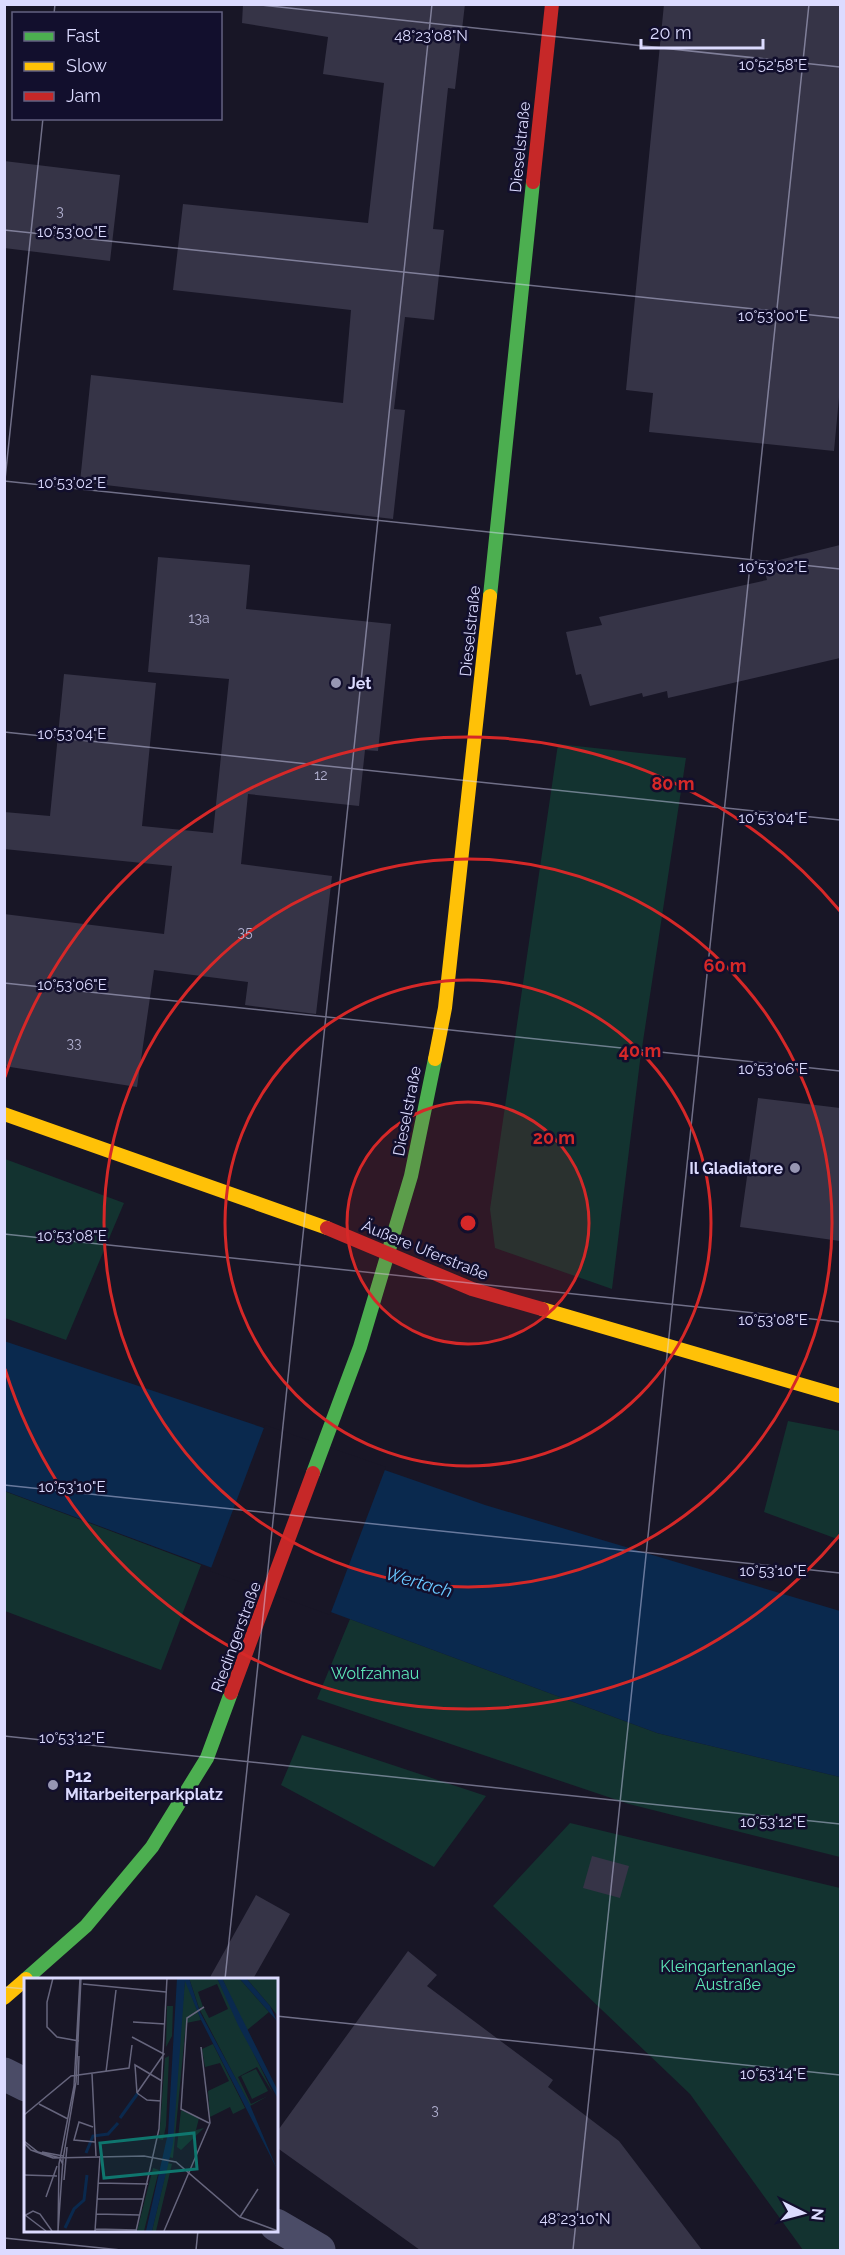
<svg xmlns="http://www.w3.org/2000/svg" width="845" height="2255" font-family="Raleway,sans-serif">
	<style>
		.green { fill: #133330 }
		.water { fill: #0a294e }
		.pier { fill: #181626 }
		.building { fill: #363447 }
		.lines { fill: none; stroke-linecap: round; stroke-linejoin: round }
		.street { stroke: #4b4c67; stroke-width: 33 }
		.fast { stroke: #4caf50; stroke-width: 14 }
		.slow { stroke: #ffc107; stroke-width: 14 }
		.jam { stroke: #c62828; stroke-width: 14 }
		.ticks { fill: none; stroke: #dcdbff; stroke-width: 1.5; stroke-opacity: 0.45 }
		.ring { fill: none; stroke: #d62828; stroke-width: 3 }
		.poi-dot { fill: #9796b3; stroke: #120f2d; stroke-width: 2 }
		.labels { text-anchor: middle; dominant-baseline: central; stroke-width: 5; stroke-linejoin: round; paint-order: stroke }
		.number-label { font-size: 14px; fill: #b2b1d1 }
		.street-label { font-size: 16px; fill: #dcdbff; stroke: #120f2d }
		.poi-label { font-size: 16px; font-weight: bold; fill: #dcdbff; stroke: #120f2d; text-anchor: start }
		.park-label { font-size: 16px; fill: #5ee9b8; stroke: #120f2d }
		.water-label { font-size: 18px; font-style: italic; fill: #69c8ff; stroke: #120f2d }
		.inset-river { fill: none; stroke: #0a294e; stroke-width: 3 }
		.inset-road { fill: none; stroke: #66657d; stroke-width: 1.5 }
		.view { fill: #0f766e; fill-opacity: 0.15; stroke: #0f766e; stroke-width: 3 }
		.inset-edge { fill: none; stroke: #dcdbff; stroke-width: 3 }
		.ticks-label { font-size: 15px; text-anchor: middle; fill: #dcdbff; stroke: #120f2d; stroke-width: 5; stroke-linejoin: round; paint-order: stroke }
		.centre { fill: #d62828; stroke: #120f2d; stroke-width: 3 }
		.ring-label { font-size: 18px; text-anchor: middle; font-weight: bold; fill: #d62828; stroke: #120f2d; stroke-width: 5; stroke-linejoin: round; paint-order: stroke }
	</style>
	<rect width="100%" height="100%" fill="#181626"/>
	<!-- green -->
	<path class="green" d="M558 744 686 758 640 1061 612 1289 495 1248 490 1209Z
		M5 1159 124 1203 66 1340 5 1318Z
		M788 1421 840 1431V1540L764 1512Z
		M4 1491 201 1565 161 1670 5 1611Z
		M350 1619 657 1733 840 1777V1857L629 1804 317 1699Z
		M302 1735 486 1796 434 1867 281 1785Z
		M570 1823 840 1888V2250H803L690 2094 493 1906Z"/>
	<!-- water -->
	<path class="water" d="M4 1341 267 1429 485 1505 840 1611V1777L657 1733 5 1491Z"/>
	<!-- pier -->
	<path class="pier" d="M265 1425 386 1467 330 1615 210 1571Z"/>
	<!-- building -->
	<path class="building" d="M243 4H465L455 89 448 88 433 229 444 230 434 320 405 317 394 409 405 410 393 519 80 482 91 375 343 403 351 310 173 290 183 204 368 223 384 83 323 74 328 37 242 23Z
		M664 4H840V387L834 451 649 432 653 393 626 390Z
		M4 161 120 175 110 261 4 248Z
		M840 545V658L668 698 667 691 643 697 642 693 590 706 581 674 576 675 566 632 602 625 599 617 767 580 763 564Z
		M158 557 250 565 246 609 391 624 378 751 365 750 359 806 248 794 241 864 332 876 316 1014 245 1005 248 982 154 970 137 1087 4 1066V914L164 934 172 866 4 849V812L50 816 64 674 156 683 142 826 213 833 229 679 148 672Z
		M758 1098 840 1108V1241L740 1227Z
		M592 1856 629 1866 620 1898 583 1888Z
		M256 1895 290 1914 253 1979H209Z
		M408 1951 437 1975 427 1986 553 2080 548 2087 619 2141 702 2250H420L276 2147V2133Z"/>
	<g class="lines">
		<!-- street -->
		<path class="street" d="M4 2074 26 2085
			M276 2225 319 2250"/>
		<!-- fast -->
		<path class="fast" d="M490 596 533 182
			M313 1473 360 1347 411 1176 435 1059
			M26 1979 86 1926 152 1847 207 1758 231 1693"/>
		<!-- slow -->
		<path class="slow" d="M435 1059 445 1008 490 596
			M4 1114 327 1228
			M542 1309 840 1396
			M4 1998 26 1979"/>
		<!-- jam -->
		<path class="jam" d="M533 182 552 4
			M327 1228 472 1289 542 1309
			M231 1693 313 1473"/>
	</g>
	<!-- ticks -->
	<path class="ticks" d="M251 4 840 67M54 14 55 4M4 230 840 318M4 481 840 569M4 489 43 118M4 732 840 820M4 983 840 1071M4 1234 840 1322M4 1485 840 1573M4 1736 840 1824M225 1979 432 4M4 1987 26 1989M276 2016 840 2075M4 2238 121 2250M196 2250 198 2230M573 2250 809 4"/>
	<!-- distance rings -->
	<circle cx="468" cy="1223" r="121" fill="#d62828" fill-opacity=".12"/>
	<g class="ring">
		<circle cx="468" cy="1223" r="121"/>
		<circle cx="468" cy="1223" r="243"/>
		<circle cx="468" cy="1223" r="364"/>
		<path d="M840 1535A485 485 0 0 1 5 1369M5 1077A485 485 0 0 1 840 911"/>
	</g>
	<!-- markers -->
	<g class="poi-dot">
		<circle cx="336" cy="683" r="6"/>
		<circle cx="795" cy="1168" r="6"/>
		<circle cx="53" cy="1785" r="6"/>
	</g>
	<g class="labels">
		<!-- number labels -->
		<g class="number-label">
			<text x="60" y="211">3</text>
			<text x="199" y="618">13a</text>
			<text x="321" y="775">12</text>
			<text x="245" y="932">35</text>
			<text x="74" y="1043">33</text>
			<text x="435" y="2110">3</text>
		</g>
		<!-- street labels -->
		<g class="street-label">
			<text transform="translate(520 147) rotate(-84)">Dieselstraße</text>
			<text transform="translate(470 631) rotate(-84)">Dieselstraße</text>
			<text transform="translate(407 1111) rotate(-79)">Dieselstraße</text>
			<text transform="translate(425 1250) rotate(22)">Äußere Uferstraße</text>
			<text transform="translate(236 1637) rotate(-70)">Riedingerstraße</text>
		</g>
		<!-- poi labels -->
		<g class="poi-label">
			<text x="348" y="683">Jet</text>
			<text x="783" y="1168" text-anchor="end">Il Gladiatore</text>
			<text x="65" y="1776">P12<tspan x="65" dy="18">Mitarbeiterparkplatz</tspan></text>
		</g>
		<!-- park labels -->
		<g class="park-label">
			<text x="375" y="1673">Wolfzahnau</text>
			<text x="728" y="1966">Kleingartenanlage<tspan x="728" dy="18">Austraße</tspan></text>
		</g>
		<!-- water labels -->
		<g class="water-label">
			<text transform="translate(419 1582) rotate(16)">Wertach</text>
		</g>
	</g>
	<!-- overview -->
	<g transform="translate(24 1978)">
		<rect width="254" height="254" fill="#181626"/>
		<path d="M165 0H193L249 115 233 89 214 99 227 126 244 118 226 128 176 32 180 30 185 40 204 31 193 6 174 14 179 29 175 30ZM198 0H215L245 34 222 53ZM222 0H253V37L246 28ZM161 1 177 42 162 45 149 180 145 179ZM143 28H149L148 58 142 69ZM189 66 221 130 209 136 206 129 186 139 184 113 205 103 196 85 181 89 178 71ZM145 78 142 148 139 162 135 161 141 80ZM232 91 244 113 228 121 217 98ZM157 132 175 140 172 152 180 150 157 172 153 169ZM144 185 148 186 132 253H128ZM129 190 135 192 120 253H113Z" fill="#133330"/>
		<path d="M153 0H165L176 34 226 127 253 191 177 42 161 3 149 166 128 253H122L144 155ZM193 0H198L253 111V119L214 47ZM215 0H222L246 28 253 43Z" fill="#0a294e"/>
		<path class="inset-river" d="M96 140 114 115M62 175 69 158 84 156 94 145M41 250 50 231 60 222 63 197"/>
		<path class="inset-road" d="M29 0 23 24V49L33 59 55 63M59 6 142 14M180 29 163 40 157 131 185 145M109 44 141 46M108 59 140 76 113 115M82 94 92 12M68 96 72 178M54 107 55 78M113 115 111 87 138 103M113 115 123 122 137 123M15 126 44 141M0 137 47 98 105 90 108 67M69 149 55 144 50 162 71 164M0 163 14 174 36 180 39 187M0 165 7 172 29 180 120 178 152 184 216 239 254 253M18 174 39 178M0 197 33 198M40 202 43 169M74 205 124 206M22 219 33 188M73 221H120M72 236 116 237M1 237 22 253M0 238 9 233 16 236 28 253M216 239 234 211M71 251 112 252M34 253 35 186 50 108 56 0M34 253 39 181 52 104 57 0M71 253 76 178M112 253 135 151 143 0M140 253 186 145 177 69"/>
		<path class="view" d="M170 155 173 191 80 200 76 165Z"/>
		<rect width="254" height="254" class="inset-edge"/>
	</g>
	<g class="ticks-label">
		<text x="431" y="41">48°23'08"N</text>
		<text x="773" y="70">10°52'58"E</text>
		<text x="72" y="237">10°53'00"E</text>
		<text x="773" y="321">10°53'00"E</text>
		<text x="72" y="488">10°53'02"E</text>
		<text x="773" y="572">10°53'02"E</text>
		<text x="72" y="739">10°53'04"E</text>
		<text x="773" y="823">10°53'04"E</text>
		<text x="72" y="990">10°53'06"E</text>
		<text x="773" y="1074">10°53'06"E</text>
		<text x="72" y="1241">10°53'08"E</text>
		<text x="773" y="1325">10°53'08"E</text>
		<text x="72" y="1492">10°53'10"E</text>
		<text x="773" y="1576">10°53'10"E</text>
		<text x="72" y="1743">10°53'12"E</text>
		<text x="773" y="1827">10°53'12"E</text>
		<text x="773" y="2079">10°53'14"E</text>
		<text x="575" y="2224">48°23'10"N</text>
	</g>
	<circle cx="468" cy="1223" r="9" class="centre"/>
	<g class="ring-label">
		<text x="673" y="790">80 m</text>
		<text x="725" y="972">60 m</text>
		<text x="640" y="1057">40 m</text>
		<text x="554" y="1144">20 m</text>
	</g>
	<!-- border -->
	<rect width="845" height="2255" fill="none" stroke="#dcdbff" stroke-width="12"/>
	<!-- legend -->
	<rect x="12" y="12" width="210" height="108" fill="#120f2d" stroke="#636181" stroke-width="1.5"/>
	<rect x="24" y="32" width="30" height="9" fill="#4caf50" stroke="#636181" stroke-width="1.5"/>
	<text x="66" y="42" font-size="18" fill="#dcdbff">Fast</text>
	<rect x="24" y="62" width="30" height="9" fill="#ffc107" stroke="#636181" stroke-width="1.5"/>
	<text x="66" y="72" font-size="18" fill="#dcdbff">Slow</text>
	<rect x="24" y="92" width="30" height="9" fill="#c62828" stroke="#636181" stroke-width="1.5"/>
	<text x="66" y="102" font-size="18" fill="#dcdbff">Jam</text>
	<!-- north arrow -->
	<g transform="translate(803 2213) rotate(96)" stroke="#120f2d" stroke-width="4.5" paint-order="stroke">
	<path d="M0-4.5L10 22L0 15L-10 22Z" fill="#dcdbff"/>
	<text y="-9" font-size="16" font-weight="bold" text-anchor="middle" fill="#dcdbff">N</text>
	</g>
	<!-- scale -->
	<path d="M641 39v9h122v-9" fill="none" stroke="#dcdbff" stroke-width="3"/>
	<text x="650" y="39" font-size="18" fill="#dcdbff" stroke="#120f2d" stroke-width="4.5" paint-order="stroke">20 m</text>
</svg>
